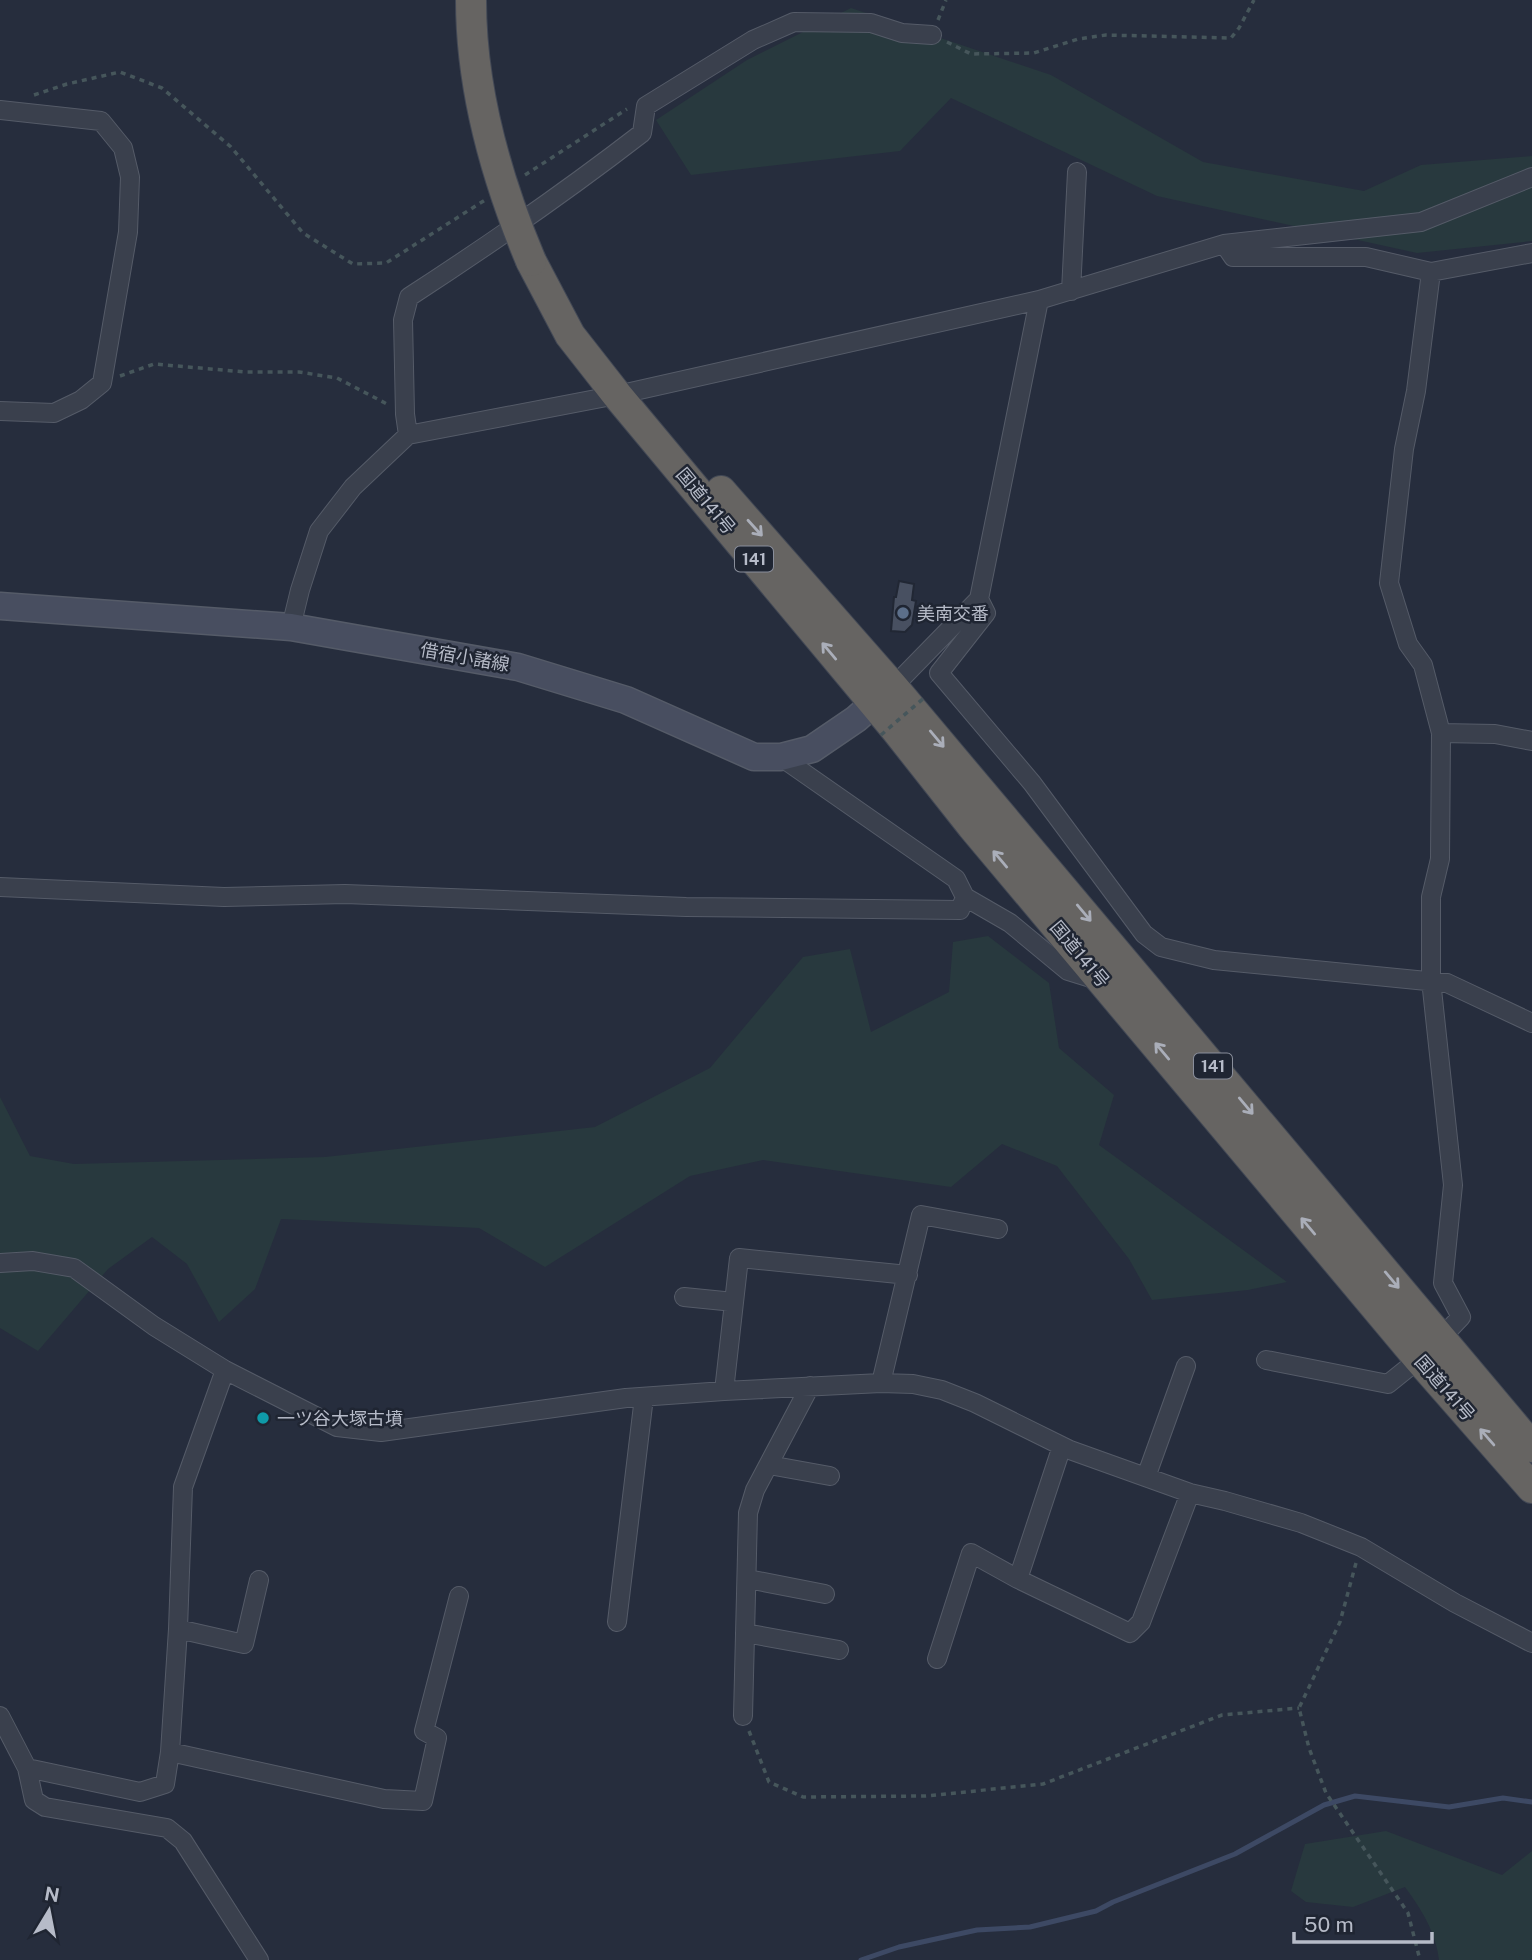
<svg xmlns="http://www.w3.org/2000/svg" width="1532" height="1960" font-family="'Public Sans','Noto Sans JP',sans-serif">
	<style>
		.green { fill: #28393e }
		.lines { fill: none; stroke-linecap: round; stroke-linejoin: round }
		.stream { stroke: #3d4964; stroke-width: 5 }
		.building { fill: #485061; stroke: #212734; stroke-width: 2 }
		.minor-casing { stroke: #555b68; stroke-width: 20 }
		.secondary-casing { stroke: #555b68; stroke-width: 29 }
		.trunk-casing { stroke: #424855; stroke-width: 32 }
		.path { stroke: #46565b; stroke-width: 3.5; stroke-dasharray: 5 5; stroke-linecap: butt }
		.minor { stroke: #3a404d; stroke-width: 18 }
		.secondary { stroke: #484e60; stroke-width: 26 }
		.trunk { stroke: #666462; stroke-width: 30 }
		.trunk-bridge-casing { stroke: #424855; stroke-width: 32; stroke-linecap: butt }
		.path-bridge { stroke: #46565b; stroke-width: 3.5; stroke-dasharray: 5 5; stroke-linecap: butt }
		.trunk-bridge { stroke: #666462; stroke-width: 30 }
		.oneway { stroke: #aaaeb9 }
		.service-dot { fill: #5c6f8a; stroke: #1f2532; stroke-width: 2.5 }
		.culture-dot { fill: #0f9aa8; stroke: #1f2532; stroke-width: 2.5 }
		.labels { text-anchor: middle; dominant-baseline: central; stroke-width: 5; stroke-linejoin: round; paint-order: stroke }
		.shield { fill: #1f2532; stroke: #898e9b; stroke-width: 2 }
		.shield-label { font-size: 16px; font-weight: bold; fill: #b6bbc8 }
		.street-label { font-size: 18px; fill: #b6bbc8; stroke: #1f2532 }
		.poi-label { font-size: 18px; fill: #b6bbc8; stroke: #1f2532; text-anchor: start }
	</style>
	<rect width="100%" height="100%" fill="#262d3d"/>
	<!-- green -->
	<path class="green" d="M851 8 1051 75 1203 162 1364 191 1421 165 1532 156V241L1417 253 1157 196 951 98 900 151 691 175 656 120 747 60Z
		M988 936 1049 983 1059 1048 1114 1095 1099 1145 1287 1282 1248 1290 1152 1300 1129 1259 1057 1166 1002 1144 951 1187 763 1160 690 1176 545 1267 479 1228 281 1219 255 1289 219 1322 187 1264 152 1237 108 1269 38 1351 0 1328V1097L30 1156 74 1164 325 1157 595 1127 710 1068 803 957 850 949 871 1032 949 992 953 942Z
		M1386 1831 1502 1875 1532 1851V1960H1439C1436 1932 1421 1909 1405 1887L1353 1907 1306 1902 1291 1891 1305 1844Z"/>
	<g class="lines">
		<!-- stream -->
		<path class="stream" d="M861 1960 899 1947 977 1930 1030 1927 1096 1911 1113 1902 1235 1854 1324 1805 1355 1796 1449 1807 1503 1798 1532 1802"/>
	</g>
	<!-- building -->
	<path class="building" d="M899 581 914 584 912 600 916 601 912 625 905 632 891 631 894 597H896Z"/>
	<g class="lines">
		<defs>
			<path id="minor" d="M0 110 101 121 123 148 130 177 128 232 102 383 81 400 54 413 0 411
				M1224 244 1233 257H1366L1431 272 1532 253
				M1431 272 1416 391 1404 449 1389 583 1408 644 1423 665 1441 733 1440 859 1431 897V980L1453 1185 1443 1283 1461 1317 1441 1338
				M1071 291 1077 172
				M408 435 405 414 403 320 409 297C489 245 567 191 642 133L646 106 753 40 794 22 871 23 902 33 932 35
				M979 599 986 613 939 673 1032 783 1144 934 1161 947 1214 960 1447 983 1532 1023
				M291 627 300 590 319 531 353 487 408 435 617 395 1039 300
				M893 687 979 599 1039 300 1224 244 1421 222 1532 177
				M1441 733 1495 734 1532 741
				M0 887 224 897 345 894 686 907 960 910 965 897 956 879 781 757
				M965 897 1010 923 1068 971 1097 980
				M0 1263 33 1261 74 1268 154 1326 225 1370 337 1427 381 1432 626 1398 724 1391 881 1383 913 1384 942 1390 975 1403 1070 1450 1190 1493 1225 1501 1301 1523 1361 1547 1455 1603 1532 1643
				M684 1297 734 1302
				M1266 1360 1388 1384 1419 1359
				M881 1383 921 1215 998 1229
				M724 1391 739 1258 908 1275
				M1062 1446 1018 1579 1130 1633 1141 1622 1190 1493
				M769 1465 830 1476
				M1146 1477 1186 1366
				M748 1579 825 1594
				M617 1622 644 1397
				M178 1629 244 1644 259 1580
				M745 1633 839 1650
				M937 1659 971 1553 1018 1579
				M0 1716 27 1768 34 1800 45 1807 167 1828 183 1841 259 1960
				M743 1716 748 1513 755 1490 810 1386
				M170 1752 384 1799 423 1801 437 1738 424 1731 459 1596
				M27 1768 140 1792 165 1784 170 1752 178 1629 183 1487 225 1370"/>
			<path id="secondary" d="M0 606 291 627 518 667 626 700 754 757H781L812 749 856 719 889 690"/>
			<path id="trunk" d="M531 261 570 335 617 395 897 731 972 826 1419 1359 1532 1488
				M721 491 893 687 1532 1447"/>
		</defs>
		<!-- minor casing -->
		<use href="#minor" class="minor-casing"/>
		<!-- secondary casing -->
		<use href="#secondary" class="secondary-casing"/>
		<!-- trunk casing -->
		<use href="#trunk" class="trunk-casing"/>
		<!-- path -->
		<path class="path" d="M938 20 946 0
			M947 42 971 54 1034 53 1078 39 1106 35 1231 38 1239 28 1254 0
			M34 95 67 84 120 72 162 88 231 147 303 233 353 264 386 263 485 200
			M525 175 627 109
			M120 376 154 364 245 372H299L337 378 387 404
			M1356 1563 1340 1622 1299 1708 1309 1748 1326 1793 1408 1913 1420 1960
			M749 1731 769 1782 803 1797 926 1796 1043 1784 1222 1715 1299 1708"/>
		<!-- minor -->
		<use href="#minor" class="minor"/>
		<!-- secondary -->
		<use href="#secondary" class="secondary"/>
		<!-- trunk -->
		<use href="#trunk" class="trunk"/>
		<defs>
			<path id="trunk-bridge" d="M471 0C471 91 496 178 531 261"/>
		</defs>
		<!-- trunk-bridge casing -->
		<use href="#trunk-bridge" class="trunk-bridge-casing"/>
		<!-- path-bridge -->
		<path class="path-bridge" d="M881 735 925 697"/>
		<!-- trunk-bridge -->
		<use href="#trunk-bridge" class="trunk-bridge"/>
	</g>
	<!-- one-way arrows -->
	<defs><path id="oneway-shaft" d="M-6 0H5M1.5-3L5.5 0L1.5 3" fill="none" stroke-width="1.6" stroke-linecap="round" stroke-linejoin="round" transform="scale(1.75)"/></defs>
	<g class="oneway">
		<use href="#oneway-shaft" transform="translate(755 528) rotate(48)"/>
		<use href="#oneway-shaft" transform="translate(829 651) rotate(-130)"/>
		<use href="#oneway-shaft" transform="translate(937 739) rotate(50)"/>
		<use href="#oneway-shaft" transform="translate(1000 859) rotate(-130)"/>
		<use href="#oneway-shaft" transform="translate(1084 913) rotate(50)"/>
		<use href="#oneway-shaft" transform="translate(1162 1051) rotate(-130)"/>
		<use href="#oneway-shaft" transform="translate(1246 1106) rotate(50)"/>
		<use href="#oneway-shaft" transform="translate(1308 1226) rotate(-130)"/>
		<use href="#oneway-shaft" transform="translate(1392 1280) rotate(50)"/>
		<use href="#oneway-shaft" transform="translate(1487 1437) rotate(-131)"/>
	</g>
	<!-- markers -->
	<circle class="service-dot" cx="903" cy="613" r="7"/>
	<circle class="culture-dot" cx="263" cy="1418" r="7"/>
	<g class="labels">
		<!-- shield labels -->
		<g class="shield">
			<rect x="735" y="546.5" width="38" height="25" rx="5"/>
			<rect x="1194" y="1053.5" width="38" height="25" rx="5"/>
		</g>
		<g class="shield-label">
			<text x="754" y="559">141</text>
			<text x="1213" y="1066">141</text>
		</g>
		<!-- street labels -->
		<g class="street-label">
			<text transform="translate(706 501) rotate(50)">国道141号</text>
			<text transform="translate(465 657) rotate(10)">借宿小諸線</text>
			<text transform="translate(1080 954) rotate(50)">国道141号</text>
			<text transform="translate(1445 1388) rotate(49)">国道141号</text>
		</g>
		<!-- poi labels -->
		<g class="poi-label">
			<text x="917" y="613">美南交番</text>
			<text x="277" y="1418">一ツ谷大塚古墳</text>
		</g>
	</g>
	<!-- north arrow -->
	<g transform="translate(49 1911) rotate(10)" stroke="#1f2532" stroke-width="5" paint-order="stroke">
	<path d="M0-5L12 26L0 18L-12 26Z" fill="#b6bbc8"/>
	<text y="-10" font-size="19" font-weight="bold" text-anchor="middle" fill="#b6bbc8">N</text>
	</g>
	<!-- scale -->
	<path d="M1294 1932v10h138v-10" fill="none" stroke="#b6bbc8" stroke-width="3.5"/>
	<text x="1304" y="1932" font-size="21" fill="#b6bbc8" stroke="#1f2532" stroke-width="5" paint-order="stroke">50 m</text>
</svg>
